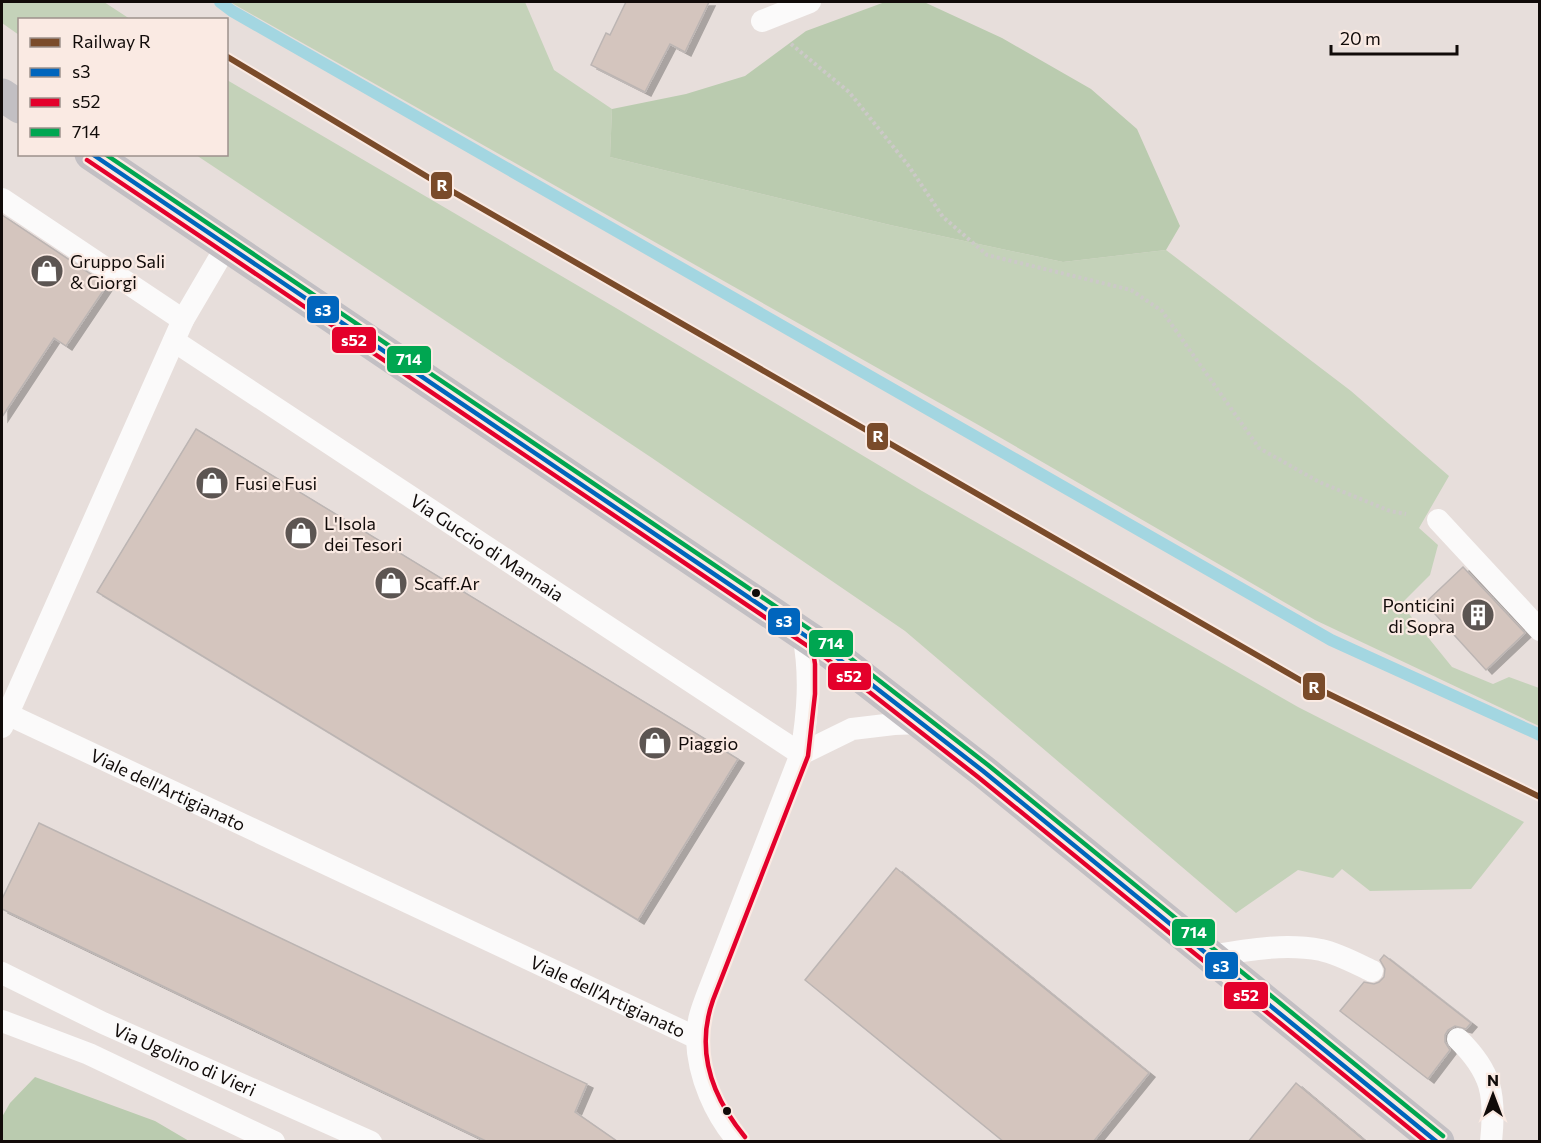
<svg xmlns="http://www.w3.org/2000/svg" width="1541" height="1143" font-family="Commissioner,sans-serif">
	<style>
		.green { fill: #c4d2b9 }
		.forest { fill: #bacbaf }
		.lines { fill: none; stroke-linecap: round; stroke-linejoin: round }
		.stream { stroke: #a3d6e1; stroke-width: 12 }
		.building { fill: #d4c5be; stroke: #bcb5b3; stroke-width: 1.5; filter: url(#shadow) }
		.path { stroke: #ccc9c8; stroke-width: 4; stroke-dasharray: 3 3; stroke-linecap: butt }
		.service { stroke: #fbfafa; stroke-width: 22 }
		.primary { stroke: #c2bfc3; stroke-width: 33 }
		.bus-1-casing { stroke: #faeae3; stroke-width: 9 }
		.bus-2-casing { stroke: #faeae3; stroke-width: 9 }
		.bus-3-casing { stroke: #faeae3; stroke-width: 9 }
		.bus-1 { stroke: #0065bd; stroke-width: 4.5 }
		.bus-2 { stroke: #e4002b; stroke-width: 4.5 }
		.bus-3 { stroke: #00a651; stroke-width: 4.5 }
		.rail-1-casing { stroke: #faeae3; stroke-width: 10 }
		.rail-1 { stroke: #7a4b2a; stroke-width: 6 }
		.bus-dot { fill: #110b09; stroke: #faeae3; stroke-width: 2 }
		.labels { text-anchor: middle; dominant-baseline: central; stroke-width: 4.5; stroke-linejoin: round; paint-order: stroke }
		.poi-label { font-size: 18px; fill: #110b09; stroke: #faeae3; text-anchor: start }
		.street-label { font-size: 18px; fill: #110b09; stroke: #faeae3 }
		.line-badge { stroke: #faeae3; stroke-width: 2 }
		.badge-label { font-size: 16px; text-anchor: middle; font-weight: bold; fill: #fff }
	</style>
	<defs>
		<filter id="shadow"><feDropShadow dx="6" dy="4" stdDeviation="0" flood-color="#0004"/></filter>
	</defs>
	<rect width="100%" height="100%" fill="#e7dedb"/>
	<!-- green -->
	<path class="green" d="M2 2H104L130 19 20 20 19 35 2 23Z
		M230 2H525L554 70 612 109 610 157 890 225 1063 262 1166 250 1351 391 1449 476 1419 528 1438 545 1430 575 1401 604 1452 667 1493 684 1509 677 1539 688V726L1315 620 982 427Z
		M227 80 616 308 922 491 1298 707 1524 822 1471 889 1370 891 1342 869 1333 878 1298 870 1236 913 905 631 652 458 196 155 226 154Z"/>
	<!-- forest -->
	<path class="forest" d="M885 2H924L1002 38 1091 89 1137 129 1180 226 1166 250 1063 262 890 225 610 157 612 109 686 94 745 76 806 31Z
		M35 1077 155 1121 189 1141H2V1117L10 1103Z"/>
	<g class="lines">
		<!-- stream -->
		<path class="stream" d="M220 2 232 11 1331 640 1540 735"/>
	</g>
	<!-- building -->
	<path class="building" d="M626 2H709L685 52 670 44 645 92 591 65 606 33 610 35Z
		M2 215 107 285 66 346 54 338 2 417Z
		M196 429 738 759 638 920 97 592Z
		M1463 567 1525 633 1486 670 1425 603Z
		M39 823 587 1084 575 1112 618 1142H488L2 909V899Z
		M896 868 1149 1073 1093 1142H1004L805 980Z
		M1384 955 1471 1023 1466 1029 1455 1026 1448 1030 1445 1035V1042L1450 1050 1428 1079 1340 1011 1364 982 1374 984 1379 982 1384 977 1385 969 1380 960Z
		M1296 1083 1366 1142H1248Z"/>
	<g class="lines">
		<!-- path -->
		<path class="path" d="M791 44 849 92 908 165 943 217 987 255 1131 290 1162 311 1259 448 1319 482 1390 511 1406 514"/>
		<!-- service -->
		<g class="service">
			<path d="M762 21 810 2"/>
			<path d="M2 199 183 320"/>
			<path id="s1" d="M174 341 801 754"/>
			<path d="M1438 520 1540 630"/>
			<path id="s2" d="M7 714 697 1038"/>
			<path d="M2 727 183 320 227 245"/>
			<path d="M801 754 852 729 894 724 922 723"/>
			<path d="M1210 956C1246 950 1284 943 1321 950 1339 954 1355 963 1372 971"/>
			<path id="s3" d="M2 973 103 1023 371 1142"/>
			<path d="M2 1021 89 1054 274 1142"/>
			<path d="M1458 1039C1492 1072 1496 1095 1491 1142"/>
			<path d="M739 1142C715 1115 698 1076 697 1039 696 1021 705 1001 711 985L801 754C808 713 811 675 803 634"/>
		</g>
		<!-- primary -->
		<path class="primary" d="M2 95 20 107
			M91 154 831 653 983 771 1438 1142"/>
		<defs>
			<path id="bus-1" d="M92 154 831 653 983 771 1437 1142"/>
			<path id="bus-2" d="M87 160 827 659 978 777 1426 1142
				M745 1137C712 1097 695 1051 713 1000L808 756 815 694V664L810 633"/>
			<path id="bus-3" d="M105 154 836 647 988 765 1443 1136"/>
		</defs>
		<!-- bus-1 casing -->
		<use href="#bus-1" class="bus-1-casing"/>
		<!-- bus-2 casing -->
		<use href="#bus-2" class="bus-2-casing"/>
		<!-- bus-3 casing -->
		<use href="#bus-3" class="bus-3-casing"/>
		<!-- bus-1 -->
		<use href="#bus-1" class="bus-1"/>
		<!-- bus-2 -->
		<use href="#bus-2" class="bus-2"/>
		<!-- bus-3 -->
		<use href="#bus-3" class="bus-3"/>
		<defs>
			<path id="rail-1" d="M226 56 436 182 1300 680 1540 797"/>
		</defs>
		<!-- rail-1 casing -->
		<use href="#rail-1" class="rail-1-casing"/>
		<!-- rail-1 -->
		<use href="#rail-1" class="rail-1"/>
	</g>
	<!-- icons -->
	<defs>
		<symbol id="shop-disc" viewBox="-11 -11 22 22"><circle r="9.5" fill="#5c5552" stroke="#faeae3"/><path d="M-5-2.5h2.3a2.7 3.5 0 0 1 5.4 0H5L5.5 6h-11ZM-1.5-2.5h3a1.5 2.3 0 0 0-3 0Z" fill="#fff"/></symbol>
		<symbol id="building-disc" viewBox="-11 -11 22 22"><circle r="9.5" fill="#5c5552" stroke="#faeae3"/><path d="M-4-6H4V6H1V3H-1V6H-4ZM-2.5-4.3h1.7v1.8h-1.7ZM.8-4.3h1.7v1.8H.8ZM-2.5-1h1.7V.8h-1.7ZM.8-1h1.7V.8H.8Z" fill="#fff"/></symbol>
	</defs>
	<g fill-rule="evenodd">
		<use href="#shop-disc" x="28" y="252" width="38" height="38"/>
		<use href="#shop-disc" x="193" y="464" width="38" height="38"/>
		<use href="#shop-disc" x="282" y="514" width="38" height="38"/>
		<use href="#shop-disc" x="372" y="564" width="38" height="38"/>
		<use href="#building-disc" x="1459" y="596" width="38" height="38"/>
		<use href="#shop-disc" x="636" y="724" width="38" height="38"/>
	</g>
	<!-- markers -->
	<g class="bus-dot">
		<circle cx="756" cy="593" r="5"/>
		<circle cx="727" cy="1111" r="5"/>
	</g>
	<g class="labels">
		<!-- poi labels -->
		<g class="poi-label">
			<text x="70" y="261">Gruppo Sali<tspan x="70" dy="21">&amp; Giorgi</tspan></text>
			<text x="235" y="483">Fusi e Fusi</text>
			<text x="324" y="523">L'Isola<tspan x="324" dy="21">dei Tesori</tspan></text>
			<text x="414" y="583">Scaff.Ar</text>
			<text x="1455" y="605" text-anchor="end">Ponticini<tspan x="1455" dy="21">di Sopra</tspan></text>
			<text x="678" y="743">Piaggio</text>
		</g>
		<!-- street labels -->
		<g class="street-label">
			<text stroke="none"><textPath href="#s1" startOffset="375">Via Guccio di Mannaia</textPath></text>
			<text stroke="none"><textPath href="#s2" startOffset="178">Viale dell'Artigianato</textPath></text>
			<text stroke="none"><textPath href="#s2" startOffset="664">Viale dell'Artigianato</textPath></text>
			<text stroke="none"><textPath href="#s3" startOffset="202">Via Ugolino di Vieri</textPath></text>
		</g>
	</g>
	<g class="line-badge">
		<rect x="430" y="171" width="23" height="29" rx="6" fill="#7a4b2a"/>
		<rect x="306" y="295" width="34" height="29" rx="6" fill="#0065bd"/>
		<rect x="331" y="326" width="46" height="28" rx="6" fill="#e4002b"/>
		<rect x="386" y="345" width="46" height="29" rx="6" fill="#00a651"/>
		<rect x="866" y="422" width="23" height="29" rx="6" fill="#7a4b2a"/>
		<rect x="767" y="607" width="34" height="29" rx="6" fill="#0065bd"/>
		<rect x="808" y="629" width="46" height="29" rx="6" fill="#00a651"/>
		<rect x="827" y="662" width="45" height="29" rx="6" fill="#e4002b"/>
		<rect x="1302" y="672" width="24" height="29" rx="6" fill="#7a4b2a"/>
		<rect x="1171" y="918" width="45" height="29" rx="6" fill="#00a651"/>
		<rect x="1204" y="951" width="35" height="29" rx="6" fill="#0065bd"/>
		<rect x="1223" y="981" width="46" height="29" rx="6" fill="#e4002b"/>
	</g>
	<g class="badge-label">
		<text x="442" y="191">R</text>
		<text x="323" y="316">s3</text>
		<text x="354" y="346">s52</text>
		<text x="409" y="365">714</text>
		<text x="878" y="442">R</text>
		<text x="784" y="627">s3</text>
		<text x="831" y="649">714</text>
		<text x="849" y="682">s52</text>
		<text x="1314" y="693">R</text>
		<text x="1194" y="938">714</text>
		<text x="1221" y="972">s3</text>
		<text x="1246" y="1001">s52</text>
	</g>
	<!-- border -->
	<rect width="1541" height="1143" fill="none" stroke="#110b09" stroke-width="6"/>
	<!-- legend -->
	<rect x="18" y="18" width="210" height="138" fill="#faeae3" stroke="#9d918c" stroke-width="1.5"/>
	<rect x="30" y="38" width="30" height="9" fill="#7a4b2a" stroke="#9d918c" stroke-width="1.5"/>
	<text x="72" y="48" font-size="18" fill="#110b09">Railway R</text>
	<rect x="30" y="68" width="30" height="9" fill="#0065bd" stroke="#9d918c" stroke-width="1.5"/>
	<text x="72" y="78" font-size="18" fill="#110b09">s3</text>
	<rect x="30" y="98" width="30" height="9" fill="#e4002b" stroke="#9d918c" stroke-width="1.5"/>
	<text x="72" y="108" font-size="18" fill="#110b09">s52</text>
	<rect x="30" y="128" width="30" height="9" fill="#00a651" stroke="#9d918c" stroke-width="1.5"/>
	<text x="72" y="138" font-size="18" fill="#110b09">714</text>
	<!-- north arrow -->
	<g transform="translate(1493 1095)" stroke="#faeae3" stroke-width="4.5" paint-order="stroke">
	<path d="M0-4.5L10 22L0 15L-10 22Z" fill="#110b09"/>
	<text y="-9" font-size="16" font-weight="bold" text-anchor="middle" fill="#110b09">N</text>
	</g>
	<!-- scale -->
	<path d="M1331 45v9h126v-9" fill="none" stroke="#110b09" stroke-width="3"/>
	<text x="1340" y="45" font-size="18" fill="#110b09" stroke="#faeae3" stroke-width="4.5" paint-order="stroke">20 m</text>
</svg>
